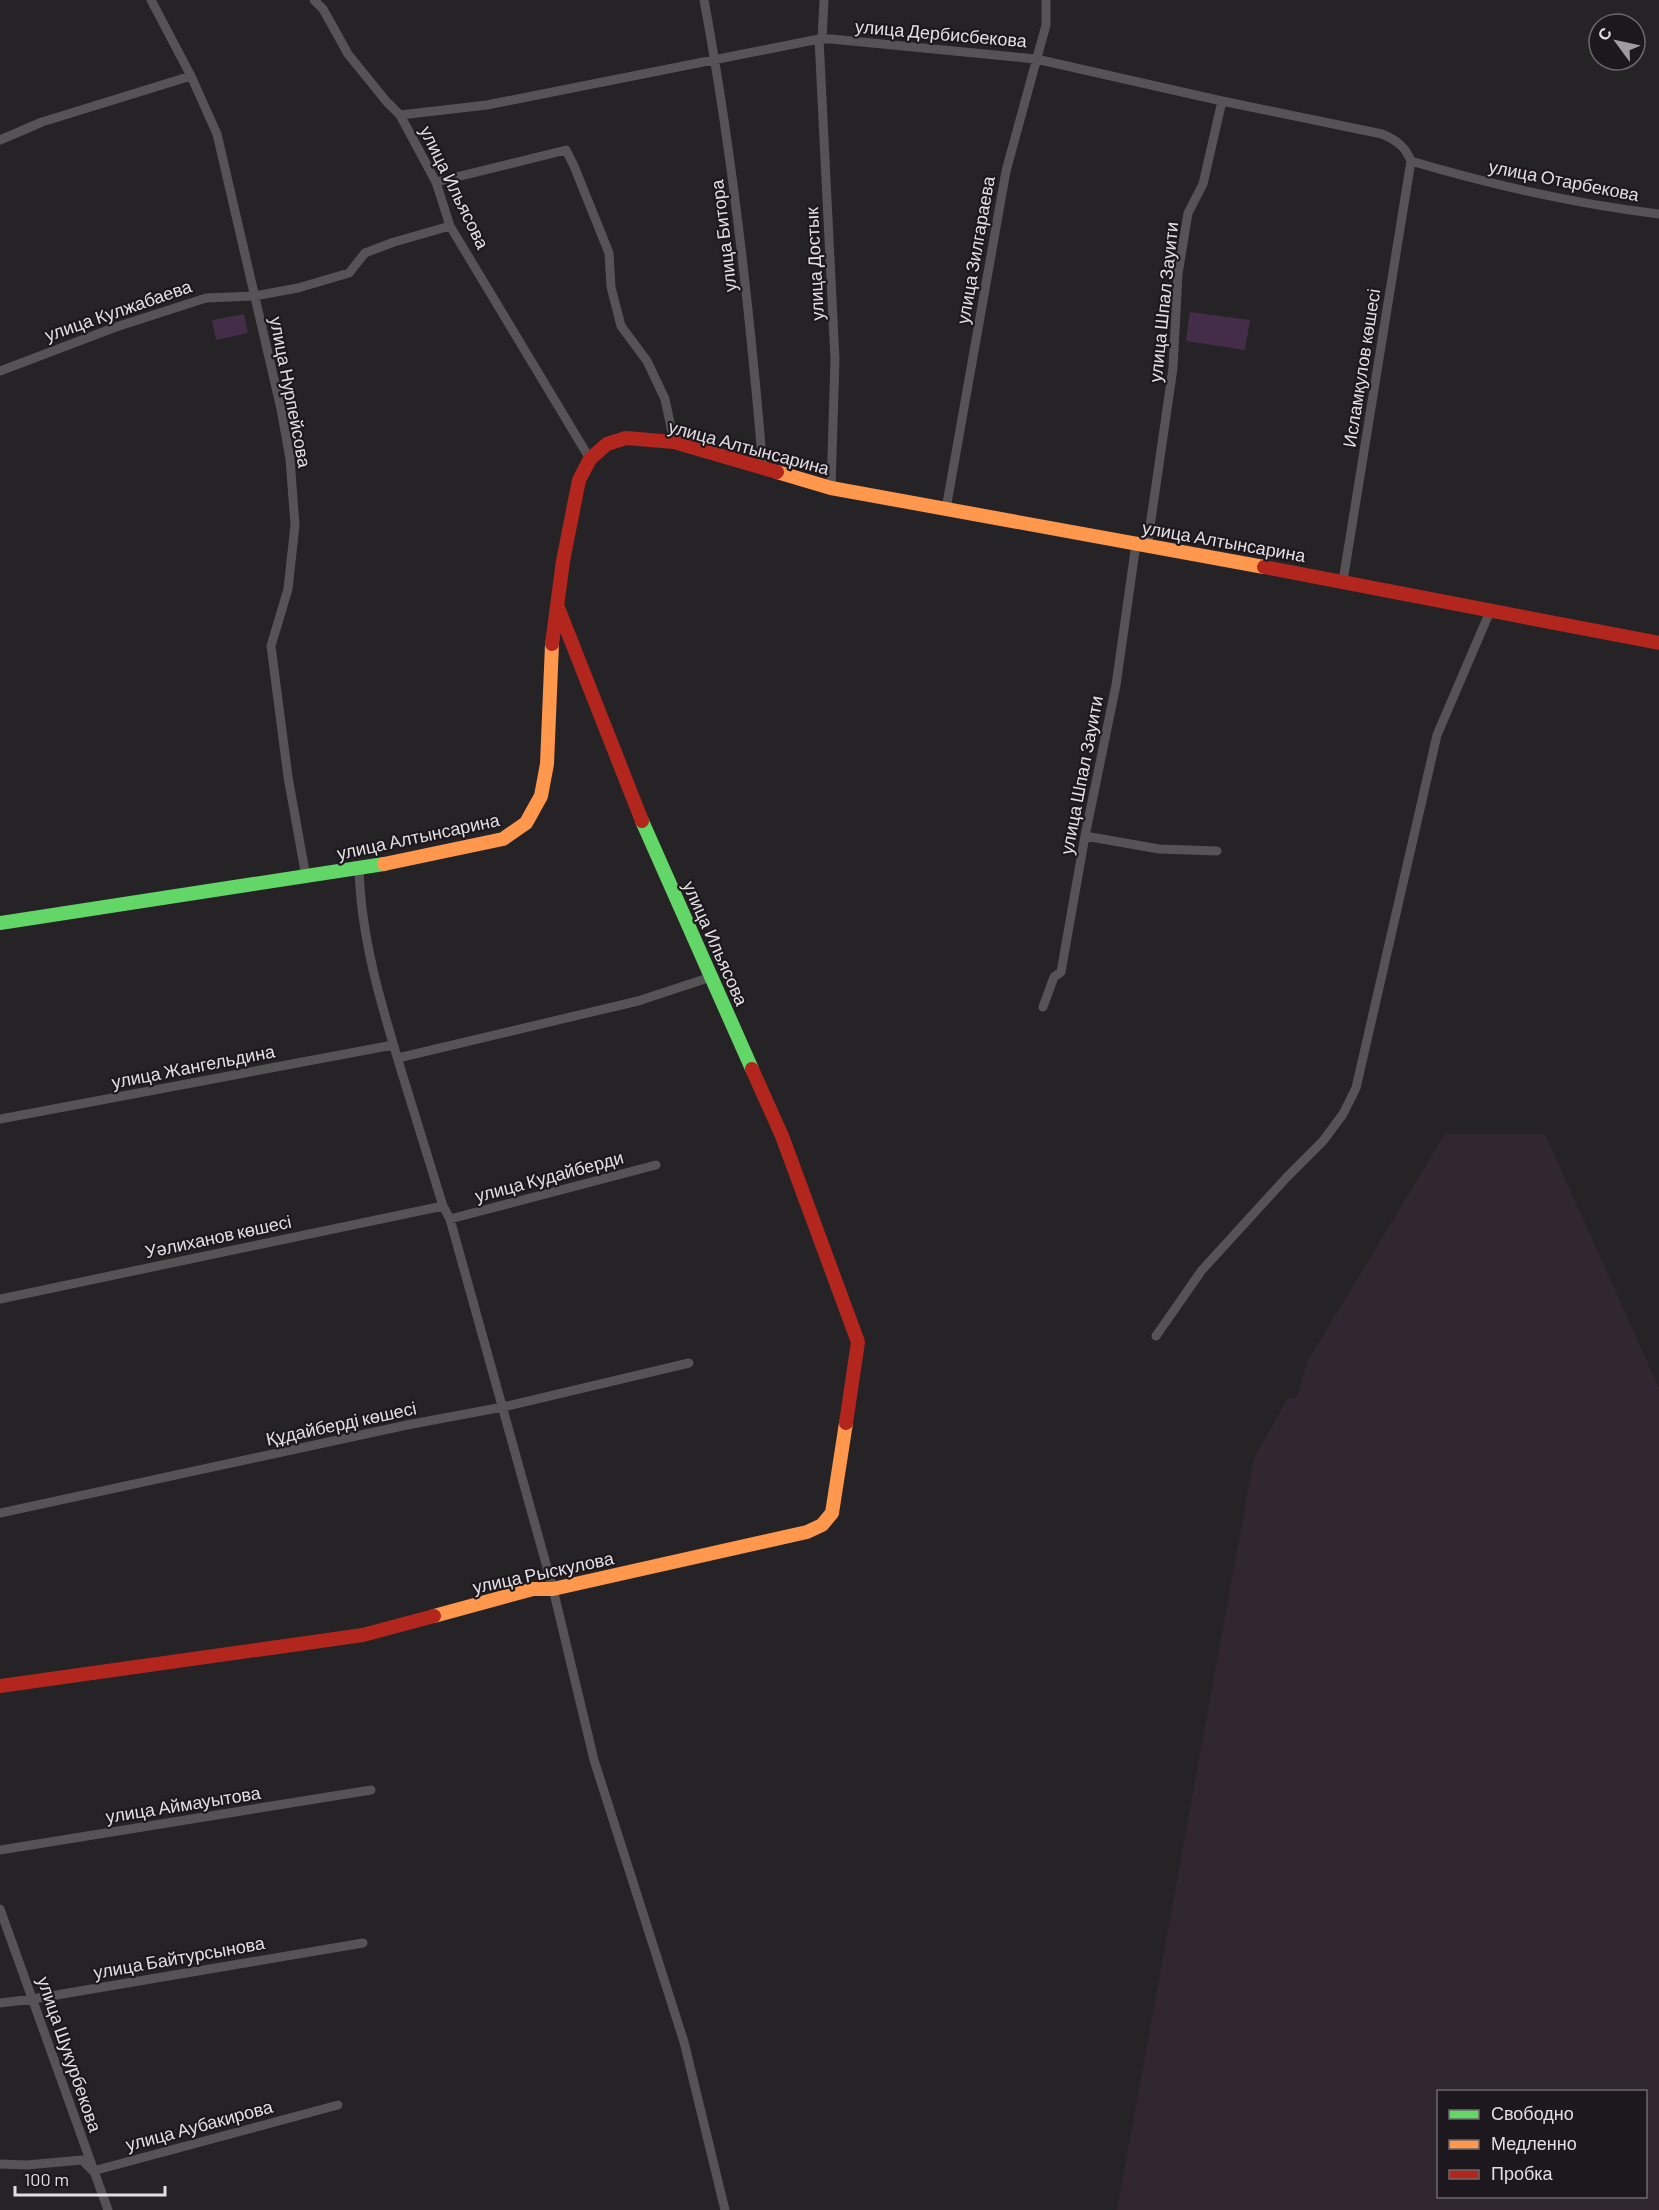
<svg xmlns="http://www.w3.org/2000/svg" width="1659" height="2210" font-family="Barlow,sans-serif">
	<style>
		.built { fill: #302731; fill-rule: evenodd }
		.green { fill: #432d48 }
		.lines { fill: none; stroke-linecap: round; stroke-linejoin: round }
		.street { stroke: #565357; stroke-width: 9 }
		.fast { stroke: #63d668; stroke-width: 14 }
		.slow { stroke: #ff974d; stroke-width: 14 }
		.jam { stroke: #b3261e; stroke-width: 14 }
		.labels { text-anchor: middle; dominant-baseline: central; stroke-width: 4.5; stroke-linejoin: round; paint-order: stroke }
		.street-label { font-size: 18px; fill: #e2dfe3; stroke: #1d181e }
	</style>
	<rect width="100%" height="100%" fill="#262327"/>
	<!-- built -->
	<path class="built" d="M1445 1134H1545L1659 1388V2210H1117L1254 1458 1288 1398H1297L1307 1362ZM1438 2092H1646V2196H1438Z"/>
	<!-- green -->
	<path class="green" d="M1190 312 1250 320 1245 350 1186 341Z
		M244 314 248 333 216 340 212 320Z"/>
	<g class="lines">
		<!-- street -->
		<path class="street" d="M151 0 191 76 217 134 281 409 290 459 295 525 288 589 271 646 288 777 306 877
			M314 0 323 9 348 54 386 101 400 115 436 182 450 226 590 459
			M704 0C733 155 750 312 763 469
			M819 39 835 359 831 488
			M822 39 824 0
			M400 115 487 105 819 39H831L1036 59 1222 101 1382 134C1396 140 1405 146 1411 161 1492 185 1576 204 1659 214
			M0 140 42 122 191 76
			M436 182 566 150 574 166 609 253 611 287 621 326 647 361 665 399 674 442
			M0 371 116 327 206 298 254 296 298 288 349 273 365 253 394 242 450 226
			M946 509 1006 171 1046 25V0
			M1147 547 1173 368 1178 274 1188 213 1203 184 1222 101
			M1343 581 1411 161
			M1085 836 1159 849 1217 851
			M359 869C361 938 381 1004 401 1070 415 1115 429 1160 443 1206L450 1219 553 1589 594 1760 684 2042 725 2210
			M1043 1007 1054 977 1061 972 1085 836 1116 685 1136 544
			M398 1058 638 1001 711 977
			M0 1119 393 1045
			M450 1219 656 1165
			M0 1299 443 1206
			M1156 1336 1202 1270 1287 1177 1323 1141 1343 1114 1356 1088 1437 735 1491 609
			M0 1513 407 1425 503 1407 689 1363
			M0 1850 371 1790
			M0 1909 108 2210
			M0 2003 33 1999 363 1943
			M0 2164 27 2165 82 2160 93 2171 338 2105"/>
		<!-- fast -->
		<path class="fast" d="M642 821 752 1069
			M0 923 384 864"/>
		<!-- slow -->
		<path class="slow" d="M777 472 831 488 1264 567
			M384 864 503 839 526 823 541 796 547 764 552 644
			M434 1616 533 1589H553L807 1532 822 1525 832 1513 846 1423"/>
		<!-- jam -->
		<path class="jam" d="M1264 567 1659 643
			M557 605 642 821
			M552 644 563 561 579 480 590 459 607 444 626 438 674 442 777 472
			M752 1069 782 1136 858 1342 846 1423
			M0 1686 363 1635 434 1616"/>
	</g>
	<g class="labels">
		<!-- street labels -->
		<g class="street-label">
			<text transform="translate(941 33) rotate(5)">улица Дербисбекова</text>
			<text transform="translate(1564 180) rotate(11)">улица Отарбекова</text>
			<text transform="translate(455 187) rotate(64)">улица Ильясова</text>
			<text transform="translate(723 236) rotate(-97)">улица Битора</text>
			<text transform="translate(975 250) rotate(-80)">улица Зилгараева</text>
			<text transform="translate(814 264) rotate(-93)">улица Достык</text>
			<text transform="translate(1163 302) rotate(-84)">улица Шпал Зауити</text>
			<text transform="translate(118 310) rotate(-19)">улица Кулжабаева</text>
			<text transform="translate(1361 368) rotate(-81)">Исламқулов көшесі</text>
			<text transform="translate(291 392) rotate(79)">улица Нурпейсова</text>
			<text transform="translate(749 447) rotate(15)">улица Алтынсарина</text>
			<text transform="translate(1224 541) rotate(10)">улица Алтынсарина</text>
			<text transform="translate(1081 775) rotate(-79)">улица Шпал Зауити</text>
			<text transform="translate(418 836) rotate(-12)">улица Алтынсарина</text>
			<text transform="translate(716 943) rotate(66)">улица Ильясова</text>
			<text transform="translate(193 1066) rotate(-11)">улица Жангельдина</text>
			<text transform="translate(549 1176) rotate(-15)">улица Кудайберди</text>
			<text transform="translate(218 1236) rotate(-12)">Уәлиханов көшесі</text>
			<text transform="translate(341 1423) rotate(-12)">Құдайберді көшесі</text>
			<text transform="translate(543 1572) rotate(-12)">улица Рыскулова</text>
			<text transform="translate(183 1804) rotate(-9)">улица Аймауытова</text>
			<text transform="translate(179 1957) rotate(-10)">улица Байтурсынова</text>
			<text transform="translate(70 2054) rotate(71)">улица Шукурбекова</text>
			<text transform="translate(199 2125) rotate(-15)">улица Аубакирова</text>
		</g>
	</g>
	<!-- legend -->
	<rect x="1437" y="2090" width="210" height="108" fill="#1d181e" stroke="#6c686d" stroke-width="1.5"/>
	<rect x="1449" y="2110" width="30" height="9" fill="#63d668" stroke="#6c686d" stroke-width="1.5"/>
	<text x="1491" y="2120" font-size="18" fill="#e2dfe3">Свободно</text>
	<rect x="1449" y="2140" width="30" height="9" fill="#ff974d" stroke="#6c686d" stroke-width="1.5"/>
	<text x="1491" y="2150" font-size="18" fill="#e2dfe3">Медленно</text>
	<rect x="1449" y="2170" width="30" height="9" fill="#b3261e" stroke="#6c686d" stroke-width="1.5"/>
	<text x="1491" y="2180" font-size="18" fill="#e2dfe3">Пробка</text>
	<!-- north arrow -->
	<g transform="translate(1617 42) rotate(303)"><circle r="28" fill="#1d181e" stroke="#6c686d" stroke-width="1.5"/>
	<path d="M0-4.5L10 22L0 15L-10 22Z" fill="#a09da1"/>
	<text y="-9" font-size="16" font-weight="bold" text-anchor="middle" fill="#e2dfe3">С</text>
	</g>
	<!-- scale -->
	<path d="M15 2186v9h150v-9" fill="none" stroke="#e2dfe3" stroke-width="3"/>
	<text x="24" y="2186" font-size="18" fill="#e2dfe3" stroke="#1d181e" stroke-width="4.5" paint-order="stroke">100 m</text>
</svg>
